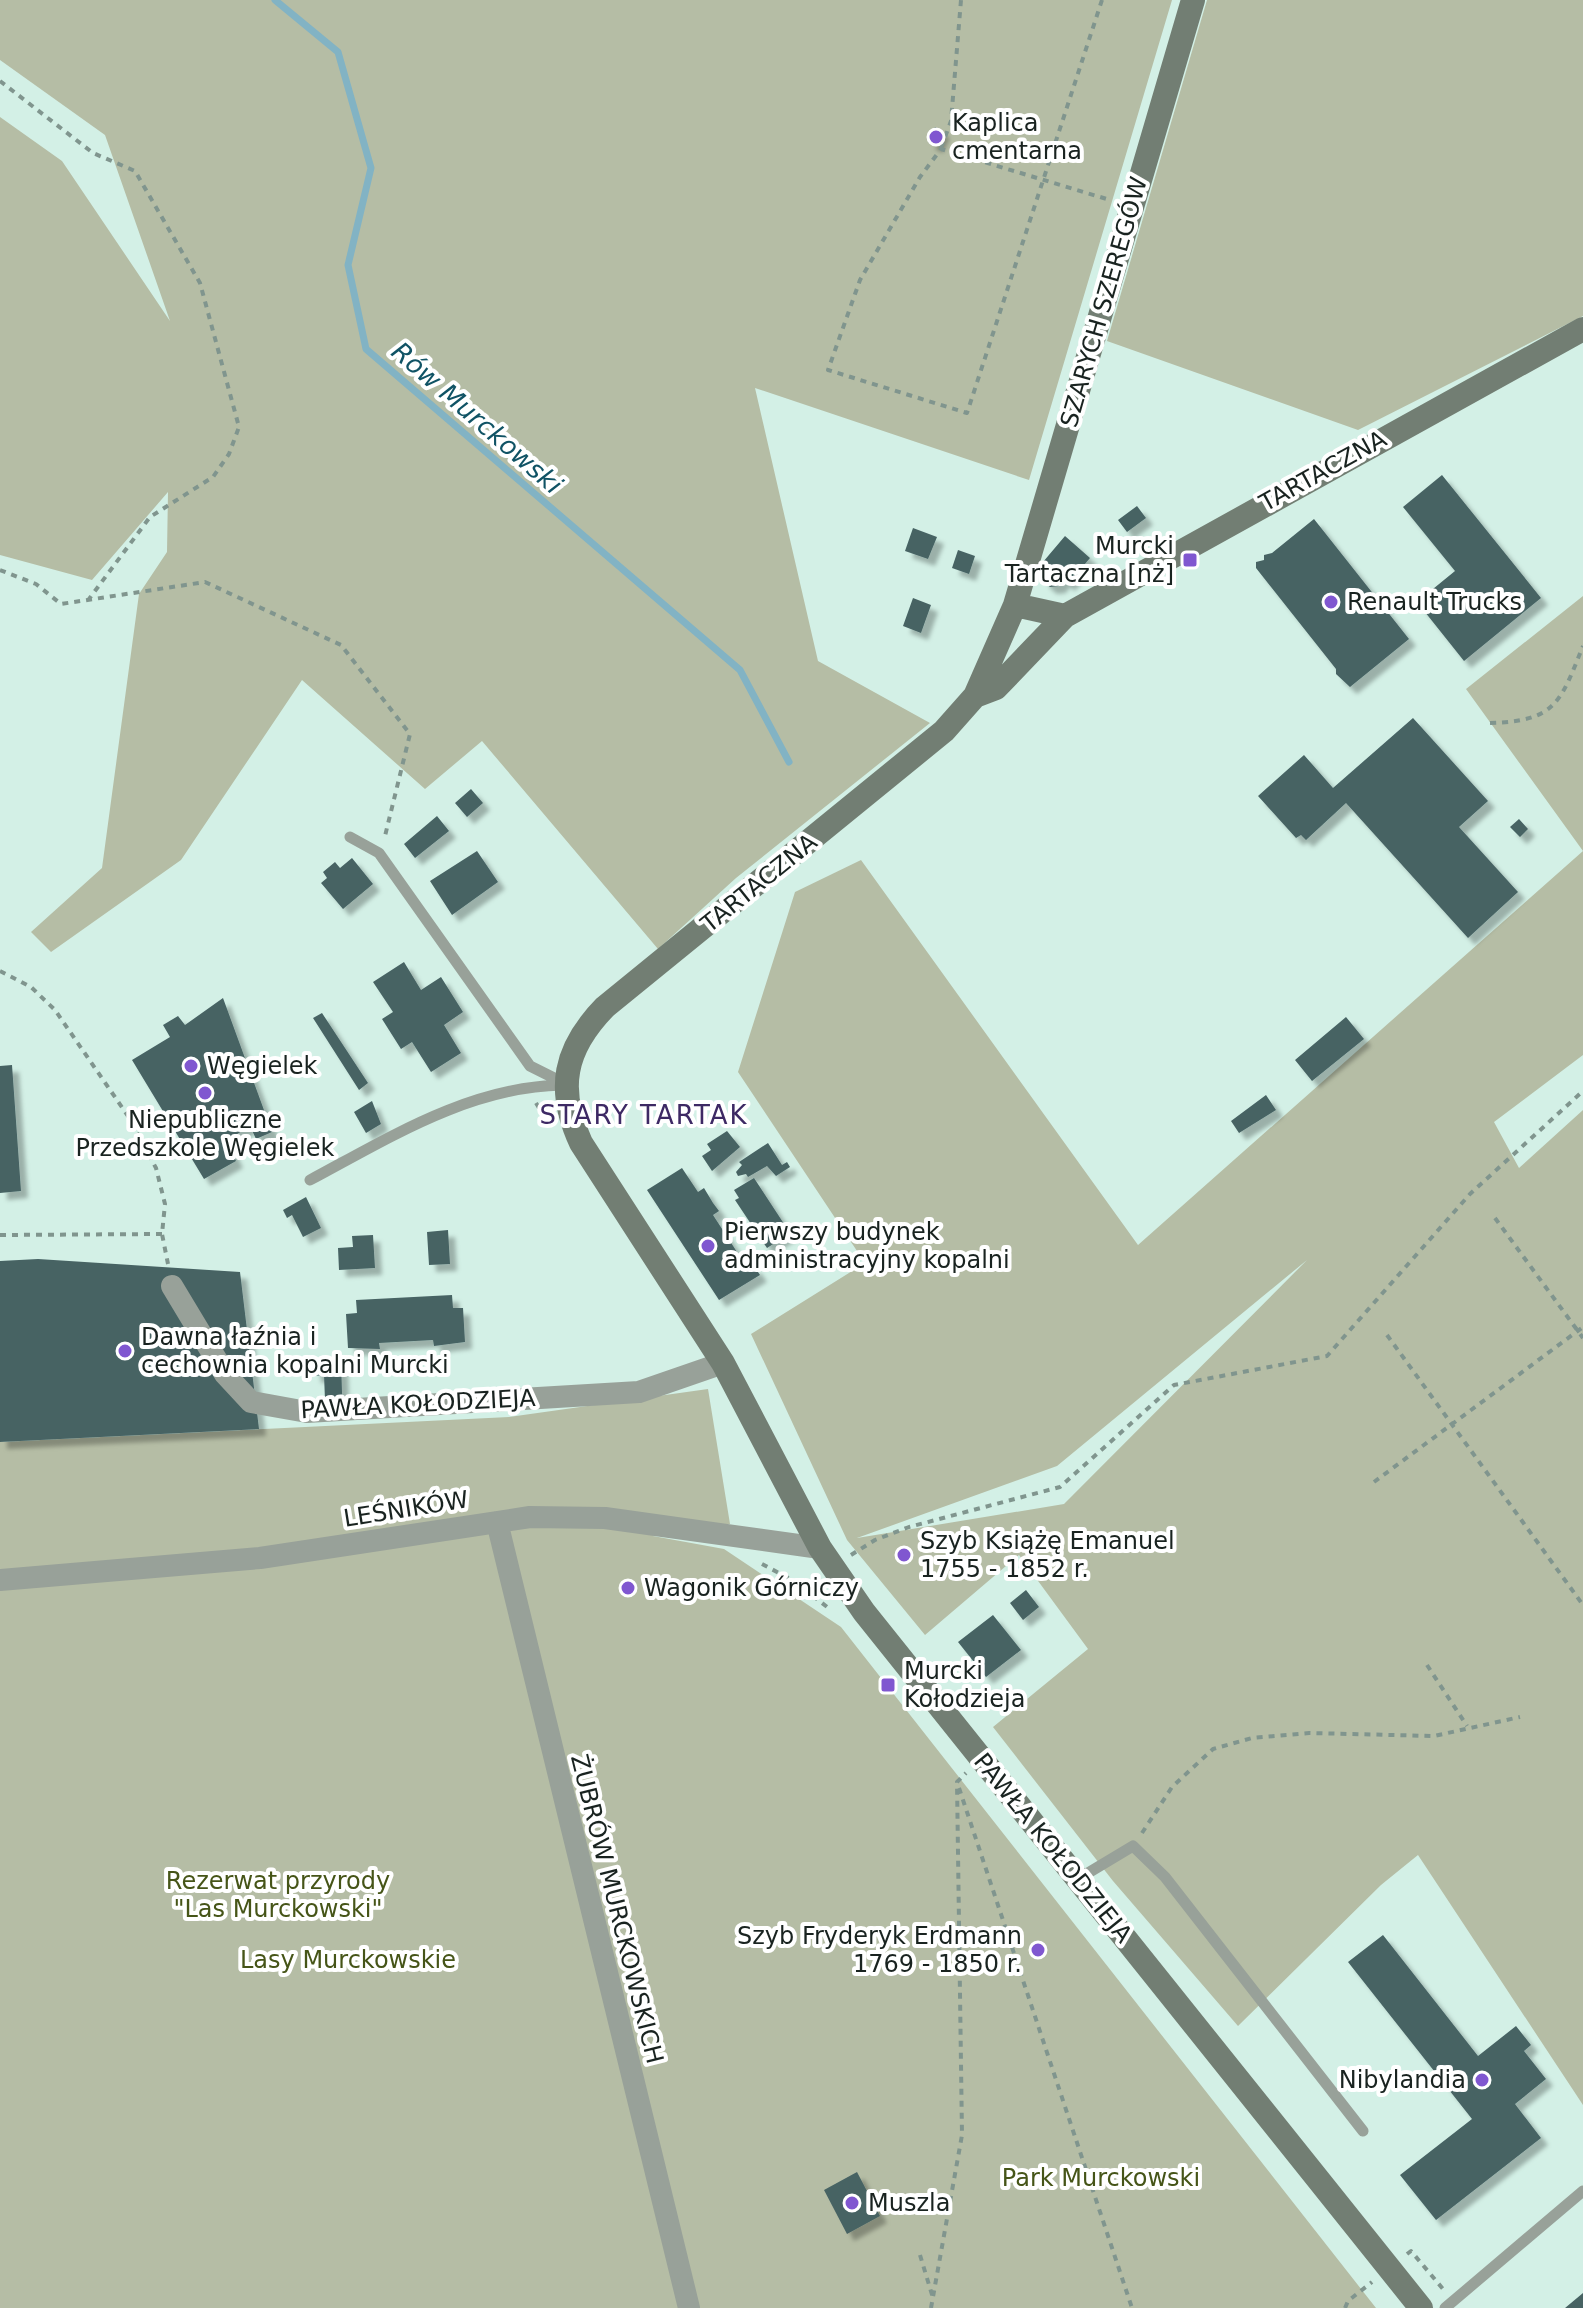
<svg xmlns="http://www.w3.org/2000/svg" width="1583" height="2308" font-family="'DejaVu Sans',sans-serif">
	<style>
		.green { fill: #b5bda5; fill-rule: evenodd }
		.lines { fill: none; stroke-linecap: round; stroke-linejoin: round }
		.stream { stroke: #82b3c4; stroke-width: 7 }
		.building { fill: #476364; filter: url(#shadow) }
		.path { stroke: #80958e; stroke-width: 4; stroke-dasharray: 6 6; stroke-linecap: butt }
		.lane { stroke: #98a199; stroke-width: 11 }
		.street { stroke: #98a199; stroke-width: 22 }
		.secondary { stroke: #727e73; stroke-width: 24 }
		.poi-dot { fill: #8057d0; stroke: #fff; stroke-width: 3 }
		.labels { text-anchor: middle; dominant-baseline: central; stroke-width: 8; stroke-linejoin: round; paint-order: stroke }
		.poi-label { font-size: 24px; fill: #192320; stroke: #fff; text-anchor: start }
		.street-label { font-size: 24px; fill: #192320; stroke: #fff }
		.park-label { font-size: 24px; fill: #465518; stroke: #fff }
		.water-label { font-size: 26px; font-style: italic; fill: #105365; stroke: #fff }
		.neighbourhood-label { font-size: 26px; letter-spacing: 2px; fill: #3d2964; stroke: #fff }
	</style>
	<defs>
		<filter id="shadow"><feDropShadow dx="7" dy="7" stdDeviation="2" flood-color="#0004"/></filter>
	</defs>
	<rect width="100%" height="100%" fill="#d3f0e6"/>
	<!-- green -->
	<path class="green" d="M0 0H1172L1029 480 755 388 818 661 930 723 736 878 658 949 482 741 425 789 302 680 181 860 51 952 31 932 102 868 139 594 167 552 168 492 92 580 0 555V117L62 161 170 321 105 135 0 60Z
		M1207 0H1583V316L1358 430 1107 341Z
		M1583 596V851L1466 689Z
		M1583 851V1055L1494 1122 1519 1168 1583 1110V2105L1418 1855 1381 1885 1238 2026 1113 1881 993 1727 1088 1649 1019 1555 925 1635 847 1540 751 1334 865 1263 738 1072 795 892 861 860 1138 1245ZM1307 1260 1064 1504 857 1538 1057 1466Z
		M708 1389 730 1524 654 1530 653 1536 724 1549 841 1627 1376 2308H0V1442L509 1417Z"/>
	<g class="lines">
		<!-- stream -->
		<path class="stream" d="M275 0 338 52 371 168 348 265 366 349 740 670 789 762"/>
	</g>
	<!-- building -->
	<path class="building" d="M935 127 943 131 936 146 928 142Z
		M1442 475 1541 598 1464 661 1417 602 1455 571 1403 507Z
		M1137 506 1146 518 1127 532 1118 520Z
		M1314 519 1409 639 1350 687 1336 674V669L1256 568V562L1264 560V555L1272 553Z
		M913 528 937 537 928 559 905 551Z
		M1065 536 1090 558 1068 584 1063 580 1059 586 1050 587 1043 581 1042 572 1047 566 1043 562Z
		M958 550 975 556 969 574 952 568Z
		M913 598 931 605 921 633 903 626Z
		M1413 718 1488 801 1459 827 1518 892 1468 938 1346 803 1306 840 1301 835 1296 838 1258 796 1304 755 1333 788Z
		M471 789 483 803 467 817 455 803Z
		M437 816 449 831 415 858 404 844Z
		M1519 819 1528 829 1520 837 1510 827Z
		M477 851 498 882 452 915 430 881Z
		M352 858 373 884 343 909 321 883 327 878 323 872 335 862 340 868Z
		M404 962 421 990 441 977 463 1012 444 1025 461 1053 431 1072 412 1042 401 1049 382 1019 393 1012 373 982Z
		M223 998 272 1132 256 1139 250 1126 226 1141 236 1161 204 1179 132 1060 170 1037 163 1025 178 1016 185 1025Z
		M322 1013 368 1083 359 1090 313 1018Z
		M1346 1017 1364 1039 1312 1081 1295 1060Z
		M12 1065 21 1191 0 1193V1066Z
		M1266 1095 1276 1110 1239 1133 1231 1121Z
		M372 1101 381 1124 366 1133 354 1112Z
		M727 1131 740 1147 712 1171 702 1156 711 1150 707 1144Z
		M768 1143 782 1165 787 1162 790 1167 776 1176 767 1166 748 1177 746 1174 738 1176 736 1172 742 1165 739 1162Z
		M682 1168 698 1192 704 1188 713 1203 719 1211 713 1215 748 1269 754 1266 760 1275 719 1300 647 1190Z
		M754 1178 790 1233 767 1248 735 1200 739 1198 734 1190Z
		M306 1197 321 1228 303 1237 292 1215 287 1218 283 1210Z
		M448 1230 450 1264 429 1265 427 1232Z
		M373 1235 375 1268 339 1270 338 1248 353 1247 352 1236Z
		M38 1259 240 1272 259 1429 0 1442V1261Z
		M452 1295 453 1308H463L465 1342 434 1346 433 1340 379 1343 380 1349 348 1348 346 1314 357 1313 356 1300Z
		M341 1361 342 1392 343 1403 325 1400 324 1375 314 1376 313 1362Z
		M1026 1590 1039 1607 1023 1620 1010 1603Z
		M993 1615 1021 1650 986 1677 958 1642Z
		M1383 1935 1478 2056 1516 2026 1531 2045 1524 2051 1546 2079 1515 2104 1541 2138 1436 2220 1400 2175 1472 2119 1348 1962Z
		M857 2172 880 2216 847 2234 824 2190Z
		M1583 2293V2308H1565Z"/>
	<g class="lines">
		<!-- path -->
		<path class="path" d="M1102 0 967 413 828 370 860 280 920 177 941 149 1110 200
			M0 81 93 153 135 171 200 283 239 427 229 454 213 477 150 517 89 599
			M941 148 951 121 961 0
			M0 570 36 584 61 604 205 582 341 645 410 734 385 836
			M1490 723C1556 721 1560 703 1583 646
			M0 971 31 987 55 1010 128 1116 156 1168 165 1204 162 1234 168 1264
			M536 1103 546 1119
			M1495 1218 1583 1338
			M0 1235 162 1234
			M1387 1335 1583 1605
			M1374 1482 1583 1327
			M851 1555 875 1540 909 1527 1060 1487 1174 1385 1327 1356 1470 1194 1583 1091
			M762 1564 794 1581 831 1610
			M1427 1665 1467 1726
			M959 1788 1132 2308
			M1142 1833 1172 1787 1213 1749 1252 1738 1309 1733 1434 1736 1520 1717
			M1407 2254 1411 2251 1443 2289
			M920 2255 933 2298
			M931 2308 962 2135 957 1782 966 1773
			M1345 2308 1348 2301 1372 2282"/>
		<!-- lane -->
		<path class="lane" d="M350 837 379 853 530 1066 566 1084
			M310 1180C389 1138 469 1087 562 1085
			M1078 1879 1133 1846 1165 1877 1363 2131
			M1445 2308 1583 2191"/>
		<!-- street -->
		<path class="street" d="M172 1286 225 1374 251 1402 307 1412 639 1392 723 1363
			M497 1522 689 2308
			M0 1580 260 1558 530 1517 605 1518 820 1548"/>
		<!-- secondary -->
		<path class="secondary" d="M1193 0 1015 605 975 696 944 731 605 1007C564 1049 556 1089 581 1143L723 1363 820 1548 864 1612 1421 2308
			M1015 605 1065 616 1583 329
			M975 696 996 688 1065 616"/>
	</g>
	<!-- markers -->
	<g class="poi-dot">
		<circle cx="936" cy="137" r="8"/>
		<rect x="1182" y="552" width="16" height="16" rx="4"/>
		<circle cx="1331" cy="602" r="8"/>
		<circle cx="191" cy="1066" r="8"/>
		<circle cx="205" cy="1093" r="8"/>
		<circle cx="708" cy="1246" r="8"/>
		<circle cx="125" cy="1351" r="8"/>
		<circle cx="904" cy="1555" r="8"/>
		<circle cx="628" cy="1588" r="8"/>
		<rect x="880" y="1677" width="16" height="16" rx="4"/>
		<circle cx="1038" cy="1950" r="8"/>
		<circle cx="1482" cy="2080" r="8"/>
		<circle cx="852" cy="2203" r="8"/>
	</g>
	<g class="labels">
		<!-- poi labels -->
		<g class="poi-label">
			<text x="952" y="123">Kaplica<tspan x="952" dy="28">cmentarna</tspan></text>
			<text x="1174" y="546" text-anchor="end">Murcki<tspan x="1174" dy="28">Tartaczna [nż]</tspan></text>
			<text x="1347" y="602">Renault Trucks</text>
			<text x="207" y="1066">Węgielek</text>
			<text x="205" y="1120" text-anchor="middle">Niepubliczne<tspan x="205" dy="28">Przedszkole Węgielek</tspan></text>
			<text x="724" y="1232">Pierwszy budynek<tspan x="724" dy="28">administracyjny kopalni</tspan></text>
			<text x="141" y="1337">Dawna łaźnia i<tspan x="141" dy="28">cechownia kopalni Murcki</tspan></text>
			<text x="920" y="1541">Szyb Książę Emanuel<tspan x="920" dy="28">1755 - 1852 r.</tspan></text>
			<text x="644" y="1588">Wagonik Górniczy</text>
			<text x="904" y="1671">Murcki<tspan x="904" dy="28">Kołodzieja</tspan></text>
			<text x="1022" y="1936" text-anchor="end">Szyb Fryderyk Erdmann<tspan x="1022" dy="28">1769 - 1850 r.</tspan></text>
			<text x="1466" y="2080" text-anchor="end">Nibylandia</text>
			<text x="868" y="2203">Muszla</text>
		</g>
		<!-- street labels -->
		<g class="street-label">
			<text transform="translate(1104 302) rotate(-74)">SZARYCH SZEREGÓW</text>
			<text transform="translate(1323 471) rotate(-29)">TARTACZNA</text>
			<text transform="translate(759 883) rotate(-39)">TARTACZNA</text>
			<text transform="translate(418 1404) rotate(-3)">PAWŁA KOŁODZIEJA</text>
			<text transform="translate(406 1509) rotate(-9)">LEŚNIKÓW</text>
			<text transform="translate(1053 1848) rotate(51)">PAWŁA KOŁODZIEJA</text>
			<text transform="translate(617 1909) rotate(76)">ŻUBRÓW MURCKOWSKICH</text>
		</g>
		<!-- park labels -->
		<g class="park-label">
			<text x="278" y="1881">Rezerwat przyrody<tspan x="278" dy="28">"Las Murckowski"</tspan></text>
			<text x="348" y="1960">Lasy Murckowskie</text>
			<text x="1101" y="2178">Park Murckowski</text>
		</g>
		<!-- water labels -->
		<g class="water-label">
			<text transform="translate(477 418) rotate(41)">Rów Murckowski</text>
		</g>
		<!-- neighbourhood labels -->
		<g class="neighbourhood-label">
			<text x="644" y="1115">STARY TARTAK</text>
		</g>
	</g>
</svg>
